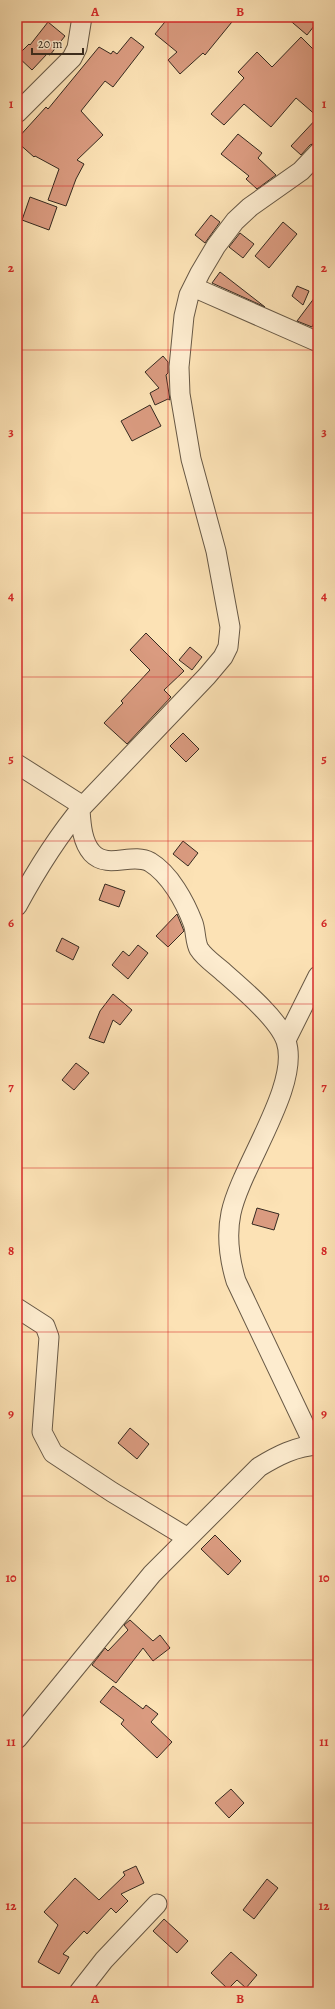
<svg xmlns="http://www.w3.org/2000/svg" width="335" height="2009" font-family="Alegreya,serif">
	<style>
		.building { fill: #da9b80; stroke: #352a20 }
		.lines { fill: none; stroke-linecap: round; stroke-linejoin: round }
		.street-casing { stroke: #675845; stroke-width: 21 }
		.street { stroke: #fdeccf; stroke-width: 19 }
		.grid { fill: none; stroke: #d62828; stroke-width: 1; stroke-opacity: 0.55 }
		.neatline { fill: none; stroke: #d62828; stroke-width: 1.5 }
		.grid-label { font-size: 13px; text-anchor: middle; font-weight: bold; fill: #d62828 }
	</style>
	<rect width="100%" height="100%" fill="#fce2b5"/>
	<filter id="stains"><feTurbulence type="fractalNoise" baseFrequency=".005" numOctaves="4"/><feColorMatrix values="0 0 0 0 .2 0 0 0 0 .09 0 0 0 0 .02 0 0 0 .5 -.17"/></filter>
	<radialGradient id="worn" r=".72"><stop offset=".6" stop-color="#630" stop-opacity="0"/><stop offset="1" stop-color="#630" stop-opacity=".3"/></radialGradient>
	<!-- building -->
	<path class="building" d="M169 17H236L205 55 203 53 180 74 168 60 177 52 155 34Z
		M286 17H318V21L307 35Z
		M48 22 65 36 50 55 47 54 32 70 17 56 29 44 30 45Z
		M131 37 144 47 113 87 105 81 81 111 103 135 77 160 84 164 76 179 66 206 48 200 59 169 35 156 34 157 17 142V139L46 107 48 109 99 47 111 54 113 51 117 54Z
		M301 37 318 54V142L310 145 301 155 291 146 318 117 296 98 271 127 244 104 224 125 211 114 244 78 238 72 257 52 272 67Z
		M238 134 262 153 258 158 276 175 257 189 246 179 249 176 221 154Z
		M30 197 57 207 49 230 22 220Z
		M211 215 220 222 205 243 195 235Z
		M283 222 297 234 269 268 255 256Z
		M240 233 254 244 243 258 229 247Z
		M220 272 265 307 212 283Z
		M297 286 309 291 303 305 292 296Z
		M318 293V314L312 327 297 321Z
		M163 356 168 362V373L166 375 170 400 168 399 155 405 150 393 159 388 145 372Z
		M150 405 161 426 132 441 121 421Z
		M146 633 184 671 164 690 171 697 127 744 104 723 123 703 121 701 150 670 130 650Z
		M190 647 202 657 192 670 179 660Z
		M183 733 199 749 186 762 170 746Z
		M183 841 198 853 188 866 173 854Z
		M105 884 125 891 119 907 99 900Z
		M177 914 184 931 168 947 156 936Z
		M62 938 79 947 73 960 56 951Z
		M138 945 148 953 128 979 112 965 123 951 129 956Z
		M113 994 132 1010 120 1025 113 1020 104 1043 89 1038 100 1011Z
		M76 1063 89 1073 74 1090 62 1080Z
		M257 1208 279 1214 274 1230 252 1224Z
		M130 1428 149 1444 137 1459 118 1443Z
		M215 1535 241 1561 228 1575 201 1549Z
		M130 1620 153 1641 160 1635 170 1648 153 1661 143 1648 116 1683 92 1665 105 1648 108 1651 128 1630 124 1625Z
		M113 1686 143 1709 146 1705 158 1714 151 1722 172 1742 157 1758 121 1724 124 1720 100 1702Z
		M231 1789 244 1803 229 1818 215 1803Z
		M136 1866 144 1883 121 1894 128 1901 116 1913 111 1908 87 1934 84 1931 63 1954 69 1957 59 1974 38 1962 58 1925 44 1912 75 1878 99 1900 125 1875 123 1872Z
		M267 1879 278 1888 254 1919 243 1910Z
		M164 1919 188 1941 177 1953 153 1931Z
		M231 1952 257 1975 246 1988 237 1980 228 1989 211 1973Z"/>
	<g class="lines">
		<defs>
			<path id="street" d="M17 113 72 58 77 48 82 17
				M193 287 318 342
				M17 764 83 806
				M80 810C81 824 82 842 92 853 108 870 132 852 150 862 170 874 185 902 193 923 196 931 195 942 199 949 204 957 214 964 221 970 239 986 278 1018 286 1041 301 1085 241 1166 231 1213 226 1237 229 1258 236 1281L314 1445
				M17 906C36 871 57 837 83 806L207 676 223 657 228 647 230 627 216 551 191 459 180 394 179 367 184 316 189 295 200 273 216 246 235 221 250 207 301 171 318 153
				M286 1040 318 976
				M17 1308 45 1326 49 1337 42 1432 53 1453 112 1492 188 1538
				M17 1739 152 1574 259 1467C277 1456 296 1446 318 1445
				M79 1992 104 1960 157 1904"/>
		</defs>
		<!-- street casing -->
		<use href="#street" class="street-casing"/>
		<!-- street -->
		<use href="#street" class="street"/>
	</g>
	<!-- grid -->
	<path class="grid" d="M168 17V1992M17 186H318M17 350H318M17 513H318M17 677H318M17 841H318M17 1004H318M17 1168H318M17 1332H318M17 1496H318M17 1660H318M17 1823H318"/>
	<!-- margin -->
	<rect width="335" height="2009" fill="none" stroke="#fce2b5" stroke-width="44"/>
	<!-- scale -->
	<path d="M32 48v6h51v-6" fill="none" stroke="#352a20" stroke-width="2"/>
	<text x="38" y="48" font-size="12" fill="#352a20" stroke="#fdeccf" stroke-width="3" paint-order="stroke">20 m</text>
	<rect x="22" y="22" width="291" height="1965" class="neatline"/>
	<g class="grid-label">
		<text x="95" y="16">A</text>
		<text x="240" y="16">B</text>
		<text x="11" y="108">1</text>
		<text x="324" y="108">1</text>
		<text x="11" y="272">2</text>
		<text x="324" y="272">2</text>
		<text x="11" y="436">3</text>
		<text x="324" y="436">3</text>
		<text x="11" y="600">4</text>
		<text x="324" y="600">4</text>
		<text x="11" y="763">5</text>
		<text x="324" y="763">5</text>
		<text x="11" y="927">6</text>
		<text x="324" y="927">6</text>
		<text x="11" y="1091">7</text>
		<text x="324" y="1091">7</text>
		<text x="11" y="1255">8</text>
		<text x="324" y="1255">8</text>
		<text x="11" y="1418">9</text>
		<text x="324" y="1418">9</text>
		<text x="11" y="1582">10</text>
		<text x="324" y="1582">10</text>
		<text x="11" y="1746">11</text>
		<text x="324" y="1746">11</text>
		<text x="11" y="1910">12</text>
		<text x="324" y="1910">12</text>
		<text x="95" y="2003">A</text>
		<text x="240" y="2003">B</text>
	</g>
	<rect width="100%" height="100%" filter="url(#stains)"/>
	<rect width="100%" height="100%" fill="url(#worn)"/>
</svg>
